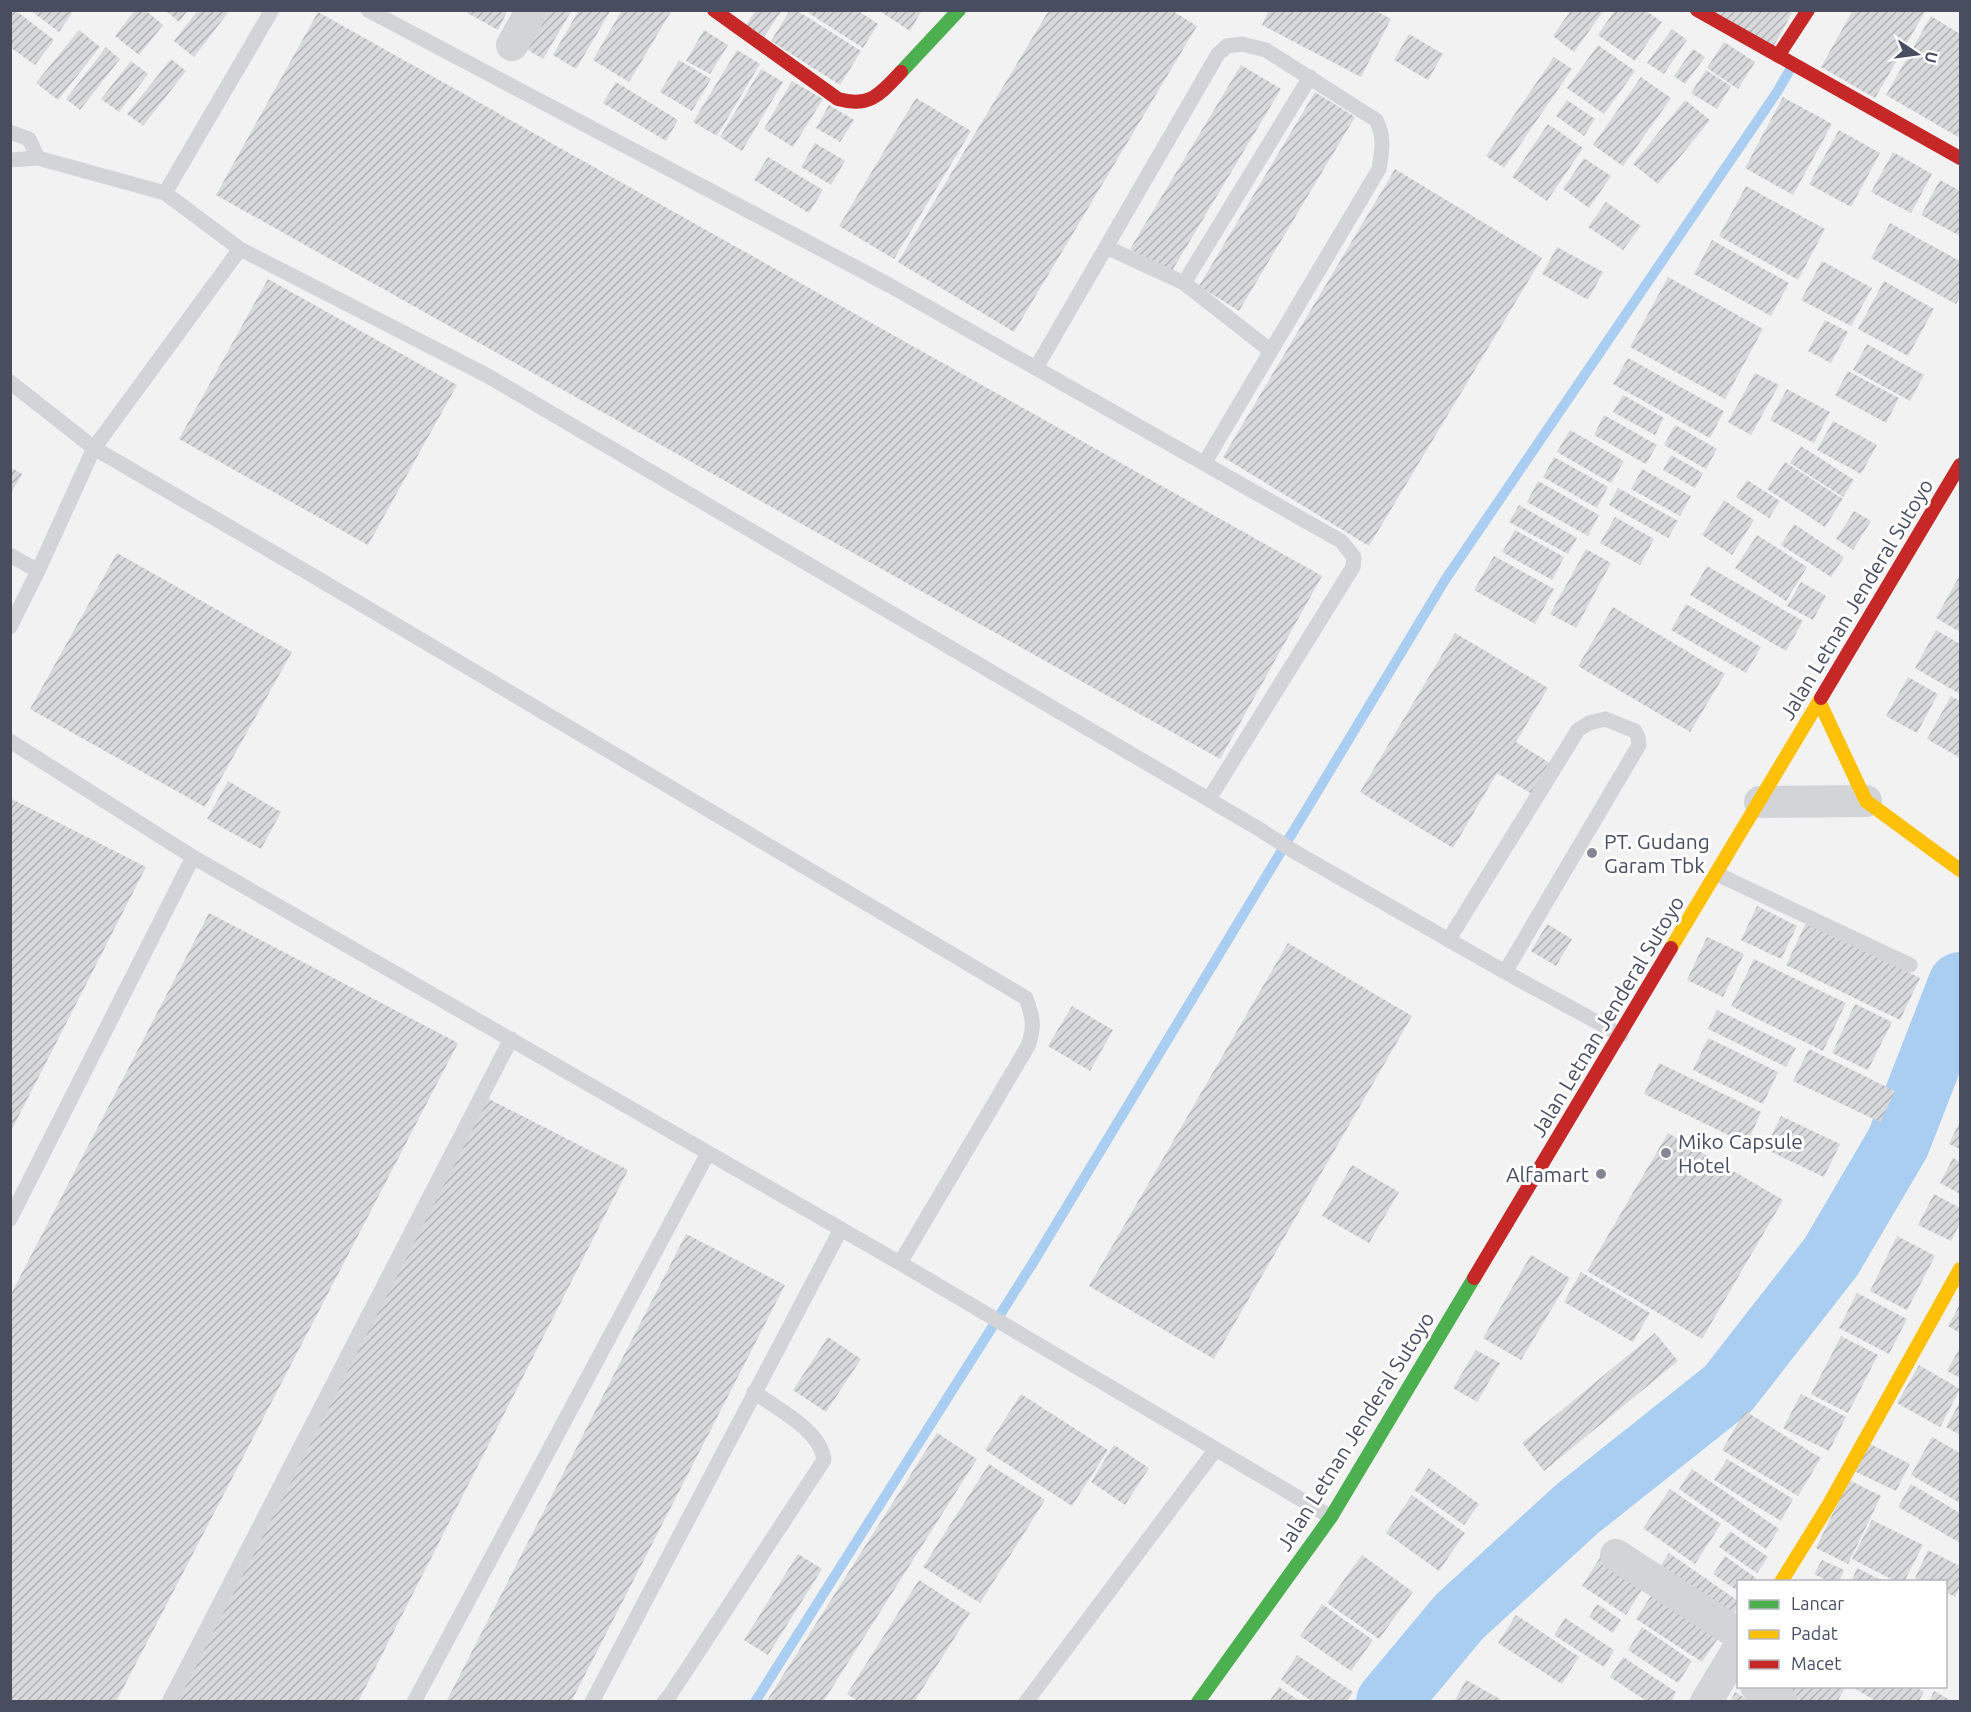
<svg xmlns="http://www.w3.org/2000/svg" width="1971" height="1712" font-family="Ubuntu,sans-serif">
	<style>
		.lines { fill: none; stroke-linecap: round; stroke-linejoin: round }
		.stream { stroke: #a9cef1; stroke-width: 10 }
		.river { stroke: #a9cef1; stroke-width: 64 }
		.building { fill: url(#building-hatch) }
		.lane { stroke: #d3d4d8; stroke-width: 15 }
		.street { stroke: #d3d4d8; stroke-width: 32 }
		.fast { stroke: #4caf50; stroke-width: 14 }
		.slow { stroke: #ffc107; stroke-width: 14 }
		.jam { stroke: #c62828; stroke-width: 14 }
		.poi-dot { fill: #848793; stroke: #fff; stroke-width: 2 }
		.labels { text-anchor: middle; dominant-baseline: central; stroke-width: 6; stroke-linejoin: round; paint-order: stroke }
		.street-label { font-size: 21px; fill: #484e60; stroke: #fff }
		.poi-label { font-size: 21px; fill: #484e60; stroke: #fff; text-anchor: start }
	</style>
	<defs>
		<pattern id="building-hatch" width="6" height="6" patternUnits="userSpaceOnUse" patternTransform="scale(1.5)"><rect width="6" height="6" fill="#d8d9db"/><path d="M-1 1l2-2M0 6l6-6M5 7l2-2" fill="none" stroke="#b1b2b5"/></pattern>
	</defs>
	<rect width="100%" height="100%" fill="#f3f2f2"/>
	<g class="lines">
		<!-- stream -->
		<path class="stream" d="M755 1702 1034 1261 1445 580 1777 92 1791 68"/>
		<!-- river -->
		<path class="river" d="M1388 1702 1459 1617 1577 1509 1728 1389 1831 1257 1898 1143 1960 984"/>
	</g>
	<!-- building -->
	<path class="building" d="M10 10H15L54 40 35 65 10 47Z
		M30 10H74L59 32Z
		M135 10H145L163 25 139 55 115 36Z
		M165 10H188L179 22Z
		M198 10H230L194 57 174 41Z
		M462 10H508L498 30Z
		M539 10H572L543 59 518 44Z
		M579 10H611L576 69 553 55Z
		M622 10H672L629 82 593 60Z
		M756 10H782L764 37 746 25Z
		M790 10H796L861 51 840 85 771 41Z
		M804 10H857L878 24 863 48Z
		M878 10H922L910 31Z
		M1049 10H1171L1197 26 1014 332 898 262Z
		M1269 10H1374L1391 19 1361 77 1262 25Z
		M1571 10H1604L1574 52 1553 36Z
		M1615 10H1645L1662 22 1635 61 1598 35Z
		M1703 10H1787L1792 13 1772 49Z
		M1853 10H1926L1875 98 1821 67Z
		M318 12 1322 576 1220 759 216 195Z
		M1931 16 1960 34V138L1886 95Z
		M1672 29 1687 40 1664 74 1647 63Z
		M79 30 100 47 58 100 36 83Z
		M704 30 728 45 710 74 686 61Z
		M1409 34 1443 54 1428 80 1394 60Z
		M1724 42 1755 62 1738 89 1707 68Z
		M1598 45 1635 71 1604 114 1567 88Z
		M106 47 120 59 80 110 66 99Z
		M1693 49 1705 57 1685 84 1674 76Z
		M737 50 760 64 717 136 693 122Z
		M1554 57 1572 69 1504 168 1486 156Z
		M171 59 186 71 143 126 127 114Z
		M679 60 711 79 692 111 660 92Z
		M131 61 148 74 119 112 101 99Z
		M1241 65 1281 89 1170 274 1130 249Z
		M761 69 783 82 742 151 720 137Z
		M1706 70 1731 86 1717 109 1691 93Z
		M1641 77 1671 98 1623 166 1593 145Z
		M792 81 823 99 793 147 764 129Z
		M616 82 678 120 666 141 603 103Z
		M1315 92 1355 117 1239 311 1199 286Z
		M1783 97 1832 124 1793 195 1745 168Z
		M916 98 971 131 894 259 839 226Z
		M1567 100 1595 119 1584 136 1556 116Z
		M1685 100 1710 120 1658 184 1633 164Z
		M829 105 854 120 840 142 816 128Z
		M1548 124 1583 148 1547 201 1512 177Z
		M1839 130 1880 153 1851 207 1809 184Z
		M815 143 845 161 831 185 801 167Z
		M1893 152 1932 174 1911 213 1871 192Z
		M768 157 823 190 809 213 754 180Z
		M1584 158 1611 176 1589 208 1563 189Z
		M1395 169 1542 258 1369 546 1223 457Z
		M1940 180 1960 191V236L1921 215Z
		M1746 186 1825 229 1798 280 1719 236Z
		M1606 202 1641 226 1623 250 1588 227Z
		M1890 223 1960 261V297L1956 304 1871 258Z
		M1712 240 1789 283 1771 316 1694 274Z
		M1557 247 1603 272 1588 300 1542 274Z
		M1822 261 1872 288 1851 326 1801 300Z
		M1668 277 1763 329 1725 399 1630 347Z
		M268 279 457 385 368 545 179 439Z
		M1884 281 1934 309 1908 356 1858 329Z
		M1825 320 1848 332 1831 363 1808 351Z
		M1867 344 1924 375 1910 401 1853 370Z
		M1628 358 1724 411 1710 438 1613 384Z
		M1848 371 1899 398 1886 423 1835 395Z
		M1755 373 1779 385 1751 435 1728 422Z
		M1787 389 1830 412 1814 443 1770 420Z
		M1623 395 1664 418 1655 435 1613 412Z
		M1604 415 1657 445 1646 464 1594 435Z
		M1833 421 1877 445 1861 474 1817 450Z
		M1675 425 1717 449 1706 469 1664 445Z
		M1570 430 1624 461 1611 483 1557 452Z
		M1801 446 1854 480 1843 497 1790 463Z
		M1671 455 1703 473 1695 488 1663 470Z
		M1554 457 1608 487 1597 508 1543 477Z
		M1785 462 1843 499 1825 527 1767 489Z
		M10 467 22 474 10 495Z
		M1642 469 1691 496 1680 516 1631 489Z
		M1747 480 1780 501 1769 518 1736 497Z
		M1538 481 1599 515 1588 536 1527 502Z
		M1618 488 1678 521 1668 538 1609 505Z
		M1724 500 1754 520 1732 555 1702 535Z
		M1519 505 1577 538 1568 554 1509 522Z
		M1854 511 1871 521 1853 550 1836 539Z
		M1615 517 1654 539 1640 565 1600 543Z
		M1794 524 1844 557 1831 577 1781 545Z
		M1515 530 1564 557 1552 580 1502 552Z
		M1757 535 1807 567 1786 601 1735 568Z
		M1586 549 1611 563 1576 628 1550 614Z
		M117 553 292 652 205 807 30 709Z
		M1494 556 1554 589 1535 624 1474 590Z
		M1707 566 1803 621 1786 651 1690 595Z
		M1960 575V632L1936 618Z
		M1801 582 1826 596 1813 620 1787 606Z
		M1686 604 1761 647 1746 673 1671 630Z
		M1613 607 1725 674 1690 732 1578 666Z
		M1936 630 1960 644V694L1915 668Z
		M1455 633 1548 688 1516 742 1550 763 1532 794 1497 773 1453 848 1360 792Z
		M1908 677 1938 694 1917 733 1886 716Z
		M1951 696 1960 701V758L1927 739Z
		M228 781 281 812 261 849 207 819Z
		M10 798 146 867 10 1133Z
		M1757 906 1797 926 1781 959 1741 940Z
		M209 913 458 1043 116 1702H10V1296Z
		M1806 923 1920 978 1900 1020 1786 965Z
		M1547 924 1572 939 1556 966 1531 951Z
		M1707 937 1744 954 1723 997 1687 980Z
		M1288 943 1412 1016 1214 1359 1089 1286Z
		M1754 959 1846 1003 1823 1051 1731 1006Z
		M1855 1004 1892 1022 1868 1070 1832 1053Z
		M1072 1006 1113 1030 1090 1071 1048 1046Z
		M1717 1010 1796 1048 1786 1067 1708 1029Z
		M1708 1038 1778 1072 1763 1104 1693 1070Z
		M1809 1049 1895 1091 1880 1122 1793 1081Z
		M1659 1063 1761 1112 1747 1144 1644 1094Z
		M485 1097 628 1170 358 1702H177Z
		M1781 1116 1840 1144 1824 1177 1765 1149Z
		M1960 1121V1149L1949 1144Z
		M1668 1133 1783 1200 1702 1339 1587 1271Z
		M1953 1158 1960 1162V1194L1940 1183Z
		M1352 1165 1399 1192 1369 1243 1322 1216Z
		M1934 1194 1960 1208V1223L1951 1241 1918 1225Z
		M686 1234 785 1285 571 1702H446Z
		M1897 1236 1935 1256 1907 1310 1870 1291Z
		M1531 1255 1570 1278 1521 1360 1483 1338Z
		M1581 1272 1650 1313 1633 1342 1564 1302Z
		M1857 1293 1907 1319 1889 1354 1839 1328Z
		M1960 1304V1333L1948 1326Z
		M1655 1333 1678 1361 1544 1471 1522 1443Z
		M1841 1336 1878 1355 1848 1413 1811 1394Z
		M828 1337 861 1359 826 1412 793 1390Z
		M1960 1347V1378L1947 1371Z
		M1476 1350 1500 1363 1477 1402 1453 1388Z
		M1919 1365 1960 1389 1940 1427 1897 1403Z
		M1021 1394 1108 1450 1072 1506 985 1450Z
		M1801 1394 1846 1417 1829 1451 1783 1428Z
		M1960 1402V1435L1946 1427Z
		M1745 1411 1821 1458 1798 1496 1722 1450Z
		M937 1433 977 1459 823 1702H766Z
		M1932 1437 1960 1453V1503L1911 1475Z
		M1866 1442 1910 1464 1896 1491 1852 1470Z
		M1114 1445 1149 1468 1125 1505 1091 1482Z
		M1727 1459 1793 1499 1781 1521 1714 1480Z
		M989 1464 1045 1500 980 1603 923 1567Z
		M1429 1468 1479 1504 1464 1525 1414 1490Z
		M1692 1469 1779 1529 1766 1549 1679 1489Z
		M1849 1480 1881 1496 1848 1564 1816 1548Z
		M1911 1484 1960 1513V1543L1898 1507Z
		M1670 1489 1721 1524 1695 1564 1643 1528Z
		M1412 1495 1465 1533 1439 1571 1386 1533Z
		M1872 1520 1923 1545 1904 1582H1897L1852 1559Z
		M1730 1531 1768 1557 1757 1573 1719 1547Z
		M1928 1550 1960 1566V1586L1955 1597 1946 1592V1582H1923L1915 1578Z
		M1669 1553 1738 1601V1607L1729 1621 1657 1571Z
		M798 1554 822 1569 768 1655 744 1640Z
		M1362 1555 1413 1592 1379 1639 1327 1603Z
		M1601 1556 1645 1585 1626 1615 1582 1586Z
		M1725 1556 1757 1579 1755 1582H1738V1591L1713 1574Z
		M1822 1560 1844 1570 1839 1582H1830L1814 1574Z
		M1857 1568 1885 1582H1851Z
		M919 1580 970 1613 914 1702H859L847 1694Z
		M1656 1588 1723 1631 1702 1662 1636 1619Z
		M1322 1604 1373 1640 1351 1671 1300 1636Z
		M1597 1604 1621 1620 1613 1633 1589 1617Z
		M1516 1615 1579 1657 1562 1684 1498 1643Z
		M1565 1618 1614 1650 1604 1667 1554 1635Z
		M1642 1627 1692 1661 1678 1683 1628 1650Z
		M1297 1655 1353 1692 1347 1702H1313L1281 1680Z
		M1623 1657 1676 1692 1671 1702H1648L1610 1677Z
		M1466 1680 1500 1699 1499 1702H1454Z
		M1777 1686H1846L1837 1702H1804Z
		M1851 1686H1914L1924 1692 1918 1702H1877Z
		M1279 1687 1301 1702H1269Z
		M1934 1691 1954 1702H1929Z
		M1735 1692 1752 1702H1730Z"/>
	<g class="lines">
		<!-- lane -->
		<path class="lane" d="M368 10 889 285 1341 541 1354 557 1353 567 1209 799
			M10 132 29 139 38 158
			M10 160 38 158 165 193 240 249 488 376 1259 829 1295 852 1505 972 1621 1035
			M165 193 272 10
			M1106 247 1184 283 1310 77
			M1184 283 1271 351
			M1036 368 1218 54 1227 46 1242 44 1266 50 1376 120C1385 137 1382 150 1379 169L1205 462
			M10 382 94 448 305 571 1026 998C1033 1018 1035 1026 1028 1046L900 1263
			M10 555 38 571
			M10 627 38 571 94 448 240 249
			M10 741 193 857 900 1263 1331 1517
			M1717 874 1910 965
			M1449 939 1578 730 1589 723 1605 719 1635 731 1638 737 1639 745 1505 972
			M10 1219 193 857
			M169 1702 511 1039
			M414 1702 708 1153
			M592 1702 841 1229
			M664 1702 670 1695 824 1460C821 1430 777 1409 754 1392
			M1026 1702 1216 1449"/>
		<!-- street -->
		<path class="street" d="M512 45 532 10
			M1760 802 1866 801
			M1616 1555 1738 1634
			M1756 1686 1782 1702
			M1706 1702 1738 1649"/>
		<!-- fast -->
		<path class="fast" d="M901 72 959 10
			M1198 1702 1331 1517 1474 1278"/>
		<!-- slow -->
		<path class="slow" d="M1819 701 1866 801 1960 870
			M1671 948 1821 698
			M1781 1582 1828 1506 1960 1269"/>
		<!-- jam -->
		<path class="jam" d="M714 10 838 99C870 108 880 94 901 72
			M1697 10 1960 158
			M1778 56 1808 10
			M1821 698 1960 465
			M1474 1278 1671 948"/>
	</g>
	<!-- markers -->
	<g class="poi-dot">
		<circle cx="1592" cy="853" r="6"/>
		<circle cx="1666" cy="1153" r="6"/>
		<circle cx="1601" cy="1174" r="6"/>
	</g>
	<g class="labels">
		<!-- street labels -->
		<g class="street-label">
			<text transform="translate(1856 599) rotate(-59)">Jalan Letnan Jenderal Sutoyo</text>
			<text transform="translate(1607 1016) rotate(-59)">Jalan Letnan Jenderal Sutoyo</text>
			<text transform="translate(1355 1431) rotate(-58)">Jalan Letnan Jenderal Sutoyo</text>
		</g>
		<!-- poi labels -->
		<g class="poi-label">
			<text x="1604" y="841">PT. Gudang<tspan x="1604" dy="24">Garam Tbk</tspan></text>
			<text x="1678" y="1141">Miko Capsule<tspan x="1678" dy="24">Hotel</tspan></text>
			<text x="1589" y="1174" text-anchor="end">Alfamart</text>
		</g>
	</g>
	<!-- border -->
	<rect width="1971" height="1712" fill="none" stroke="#484e60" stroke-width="24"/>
	<!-- legend -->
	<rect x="1737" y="1580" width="210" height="108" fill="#ffffff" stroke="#b6b8bf" stroke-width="1.5"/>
	<rect x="1749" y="1600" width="30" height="9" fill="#4caf50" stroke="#b6b8bf" stroke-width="1.5"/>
	<text x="1791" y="1610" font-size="18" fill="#484e60">Lancar</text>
	<rect x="1749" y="1630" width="30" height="9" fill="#ffc107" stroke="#b6b8bf" stroke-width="1.5"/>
	<text x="1791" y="1640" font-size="18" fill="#484e60">Padat</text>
	<rect x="1749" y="1660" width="30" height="9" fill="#c62828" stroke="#b6b8bf" stroke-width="1.5"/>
	<text x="1791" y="1670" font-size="18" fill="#484e60">Macet</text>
	<!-- north arrow -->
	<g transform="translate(1917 54) rotate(103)" stroke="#ffffff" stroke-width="4.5" paint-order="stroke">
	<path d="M0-4.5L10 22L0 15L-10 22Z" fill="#484e60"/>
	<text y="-9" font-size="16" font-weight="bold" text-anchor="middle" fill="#484e60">U</text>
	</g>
</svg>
